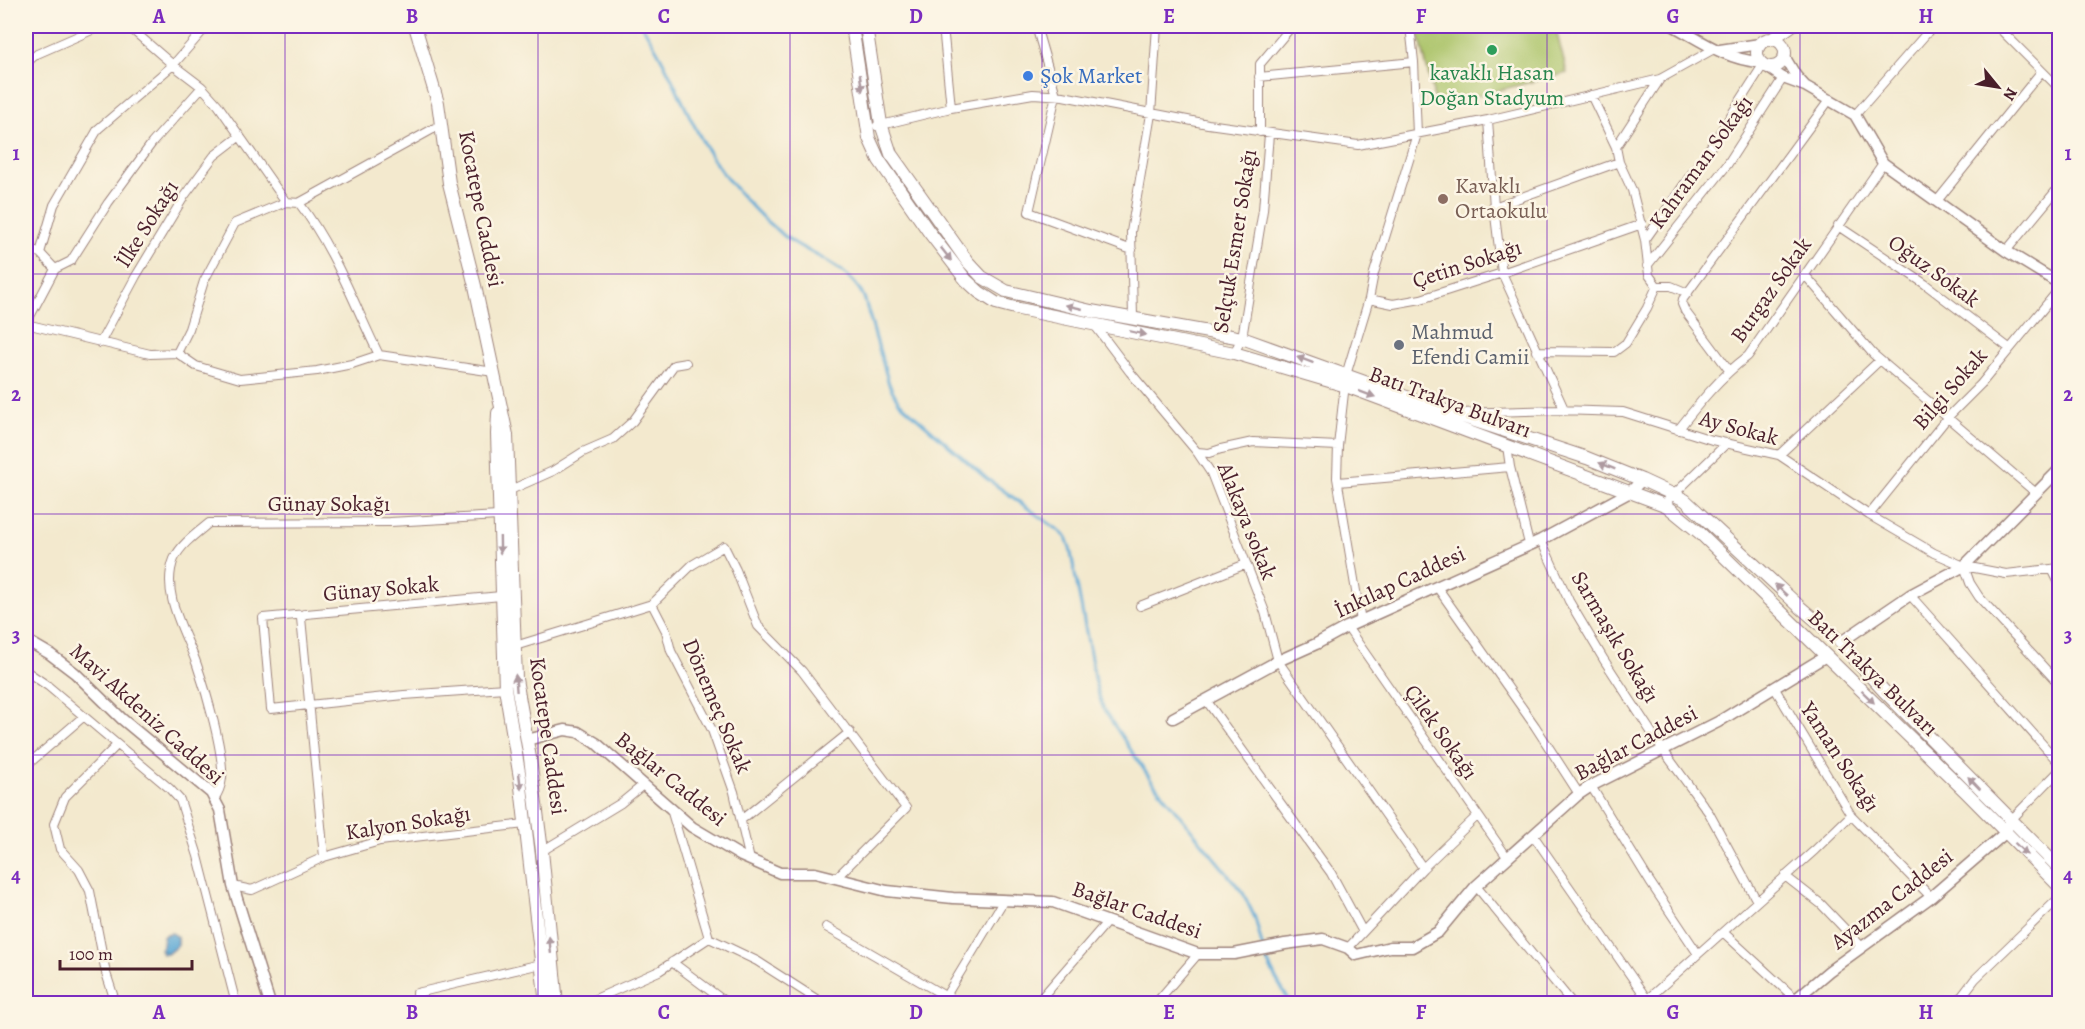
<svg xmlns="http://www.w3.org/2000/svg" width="2085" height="1029" font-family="Alegreya,serif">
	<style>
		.pitch { fill: #acc46a; stroke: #7b724a; stroke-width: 1.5 }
		.water { fill: url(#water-ripples); stroke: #546480; stroke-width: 1.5 }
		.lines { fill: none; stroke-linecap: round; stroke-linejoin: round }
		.stream { stroke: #5da9d6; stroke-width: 3 }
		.minor-casing { stroke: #9e847c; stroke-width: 10 }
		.tertiary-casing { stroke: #9e847c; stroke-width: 13 }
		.secondary-casing { stroke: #9e847c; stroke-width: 14 }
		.minor { stroke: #fff; stroke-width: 8 }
		.tertiary { stroke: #fff; stroke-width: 10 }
		.secondary { stroke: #fff; stroke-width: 12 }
		.oneway { fill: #ae9aa0 }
		.grid { fill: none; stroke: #7b2cbf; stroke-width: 1.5; stroke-opacity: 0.55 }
		.leisure-dot { fill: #2e9e5b; stroke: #fcf5e5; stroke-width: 2 }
		.shop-dot { fill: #3f7fe0; stroke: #fcf5e5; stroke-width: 2 }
		.education-dot { fill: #8d6e63; stroke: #fcf5e5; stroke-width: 2 }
		.worship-dot { fill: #6b7280; stroke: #fcf5e5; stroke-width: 2 }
		.labels { text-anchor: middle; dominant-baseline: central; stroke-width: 5; stroke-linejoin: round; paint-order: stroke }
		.leisure-label { font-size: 22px; fill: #27864d; stroke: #fcf5e5 }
		.shop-label { font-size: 22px; fill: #366cbe; stroke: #fcf5e5; text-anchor: start }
		.street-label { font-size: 22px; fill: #4a1f2b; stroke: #fcf5e5 }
		.education-label { font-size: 22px; fill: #785e54; stroke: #fcf5e5; text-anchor: start }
		.worship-label { font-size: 22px; fill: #5b616d; stroke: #fcf5e5; text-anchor: start }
		.neatline { fill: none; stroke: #7b2cbf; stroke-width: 2 }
		.grid-label { font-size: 20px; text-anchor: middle; font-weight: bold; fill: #7b2cbf }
	</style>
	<defs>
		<pattern id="water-ripples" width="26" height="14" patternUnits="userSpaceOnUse" patternTransform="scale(1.5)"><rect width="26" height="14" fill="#5da9d6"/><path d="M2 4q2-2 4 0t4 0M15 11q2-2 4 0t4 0" fill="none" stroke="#4f89ae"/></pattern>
	</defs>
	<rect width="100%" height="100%" fill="#fcf5e5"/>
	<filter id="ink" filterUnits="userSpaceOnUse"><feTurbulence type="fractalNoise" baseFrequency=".0167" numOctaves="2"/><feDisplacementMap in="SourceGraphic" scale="12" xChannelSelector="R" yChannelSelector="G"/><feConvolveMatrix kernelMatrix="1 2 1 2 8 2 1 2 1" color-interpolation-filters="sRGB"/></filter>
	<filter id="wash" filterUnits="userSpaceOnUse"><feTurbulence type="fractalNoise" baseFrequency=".008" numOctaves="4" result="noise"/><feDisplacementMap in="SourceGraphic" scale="24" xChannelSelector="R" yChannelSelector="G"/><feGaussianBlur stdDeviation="1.35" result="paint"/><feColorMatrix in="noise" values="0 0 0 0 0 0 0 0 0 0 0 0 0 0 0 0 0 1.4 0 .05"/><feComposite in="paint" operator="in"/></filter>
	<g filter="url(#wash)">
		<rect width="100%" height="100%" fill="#f3e9ce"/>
		<!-- pitch -->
		<path class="pitch" d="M1417 26H1555L1567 73 1436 106Z"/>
		<!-- water -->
		<path class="water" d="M172 933 178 937V945L167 954H163L160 949 163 945V937L166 934Z"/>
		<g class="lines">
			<!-- stream -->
			<path class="stream" d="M642 26C670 66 685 114 711 156 725 179 745 200 764 219 773 227 783 236 793 242 819 258 849 268 864 297L889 384 898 401 986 478 1057 529 1066 537 1070 548 1097 690 1104 710 1151 780 1243 893 1255 918 1265 957 1276 979 1291 1004"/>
		</g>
	</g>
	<g filter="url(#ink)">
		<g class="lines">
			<defs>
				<path id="minor" d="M128 26 173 65 202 87
					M943 26 951 108
					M1036 26 1056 95 1029 212 1132 250
					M1997 26 2060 89
					M26 63 37 54 101 26
					M1259 77 1414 62
					M1591 95 1616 147 1619 162 1632 190 1645 240 1649 275 1657 286H1671L1688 293
					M1855 115 1933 26
					M1488 120 1494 207 1502 273 1565 411
					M877 126 951 108 1033 94 1063 96 1208 124 1358 145 1488 120 1660 79 1714 49
					M1260 132V64L1292 26
					M1616 147 1660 79
					M1937 201 2041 72
					M299 203C334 248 354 304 379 355
					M1494 207 1619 162
					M1838 226 1925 284 2009 348
					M1645 240 1714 142 1763 65
					M26 247 40 253 54 205 98 129 173 65 207 26
					M2006 251 2060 186
					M1647 266 1727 165 1783 78
					M55 269 71 261 108 203 152 143 202 87 218 105 286 202
					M1805 275 1873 354 2036 493
					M1369 299 1393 304 1421 299 1502 273 1642 224
					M1133 317 1131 232 1151 114 1157 26
					M1093 323 1130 372 1197 452 1211 473 1265 612 1278 661 1423 868
					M26 324 150 354 177 353 189 329 204 281 235 223 286 202 299 203 442 124
					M26 324 55 269 40 253
					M100 343 136 276 185 195 214 156 240 136
					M1536 351 1614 352 1626 343 1647 308 1657 286
					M177 353 196 366 240 379 317 371 352 364 379 355 494 372
					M1234 353 1242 338 1263 210 1269 134
					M1729 370 1685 311 1682 304 1683 299 1830 99
					M1459 413 1559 410 1623 412 1712 440 1779 455 1869 515 1934 553 1964 566 2006 574 2060 568
					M1678 430C1700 402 1719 378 1748 356L1883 163
					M1507 446 1510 467 1529 544
					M1197 452 1209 453 1221 449 1253 442 1338 446
					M1779 455 1880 360
					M1338 482 1510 467
					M508 491 553 471 583 452 613 439 633 421 674 365 686 363
					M1663 505 1727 443
					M1869 515 1948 417 1981 384 2060 288
					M1541 540 1569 601 1604 660 1663 750 1709 813 1757 901
					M1964 566 1970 583 1979 597 2060 685
					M2052 569 2060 585
					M1437 587 1535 726 1579 794
					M1910 595 2060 764
					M501 596 263 618 271 709 404 695 505 688
					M652 604 666 631 671 651 712 730 734 792 750 860
					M1140 606 1246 564
					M304 614 301 618 324 857
					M1361 621 1337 478 1338 446 1346 375 1369 299 1374 273 1417 134 1414 62 1410 26
					M1347 627 1507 857
					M515 646 652 604 692 565 724 546 736 570 758 626 802 671 906 808 836 878
					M26 671 48 686 169 788 180 800 198 856 236 1004
					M1774 687 1851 815 1931 897
					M1206 700 1331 873 1363 932
					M26 766 83 717
					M1591 786 1650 882 1698 954
					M214 799C219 792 221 787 222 778 224 752 206 691 197 665 186 633 160 594 174 559 181 544 197 533 209 523L390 522 499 516
					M741 820 850 732
					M2011 820 2060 770
					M1533 835 1649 1002
					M542 851 621 803 643 785
					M1785 876 1821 904 1862 947
					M233 886 252 890 324 857 380 841 525 824
					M1476 886 1573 1004
					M826 927 945 996
					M1723 932 1801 1004
					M709 938 757 961 824 1004
					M1348 948 1423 868 1477 816
					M672 962 728 1004
					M116 1004 106 973 90 891 79 870 60 849 54 824 65 797 117 745
					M418 1004 417 993 541 964
					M584 1004 659 971 709 938 671 809
					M941 1004 1004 900
					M1036 1004 1107 922
					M1155 1004 1198 954
					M1642 1004 1815 850 1851 815
					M1956 1004 1975 979 2060 897"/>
				<path id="tertiary" d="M1674 26C1701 41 1728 60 1759 62
					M1720 50 1760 44
					M1784 56 1796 76 1805 86 1855 115 1883 163 2006 251 2060 284
					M1767 67 1783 78 1805 86
					M26 640 50 654 75 673 122 719 211 793 220 810 233 886 270 1004
					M1841 642 1910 595 1964 566 2060 469
					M1173 718 1278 661 1316 644 1347 627 1541 540 1630 492 1642 480
					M527 740 565 730 578 732 596 743 692 827 741 856 780 873H815L887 891 953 898 1053 902 1198 954H1234L1285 944 1323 939 1348 948 1356 955 1390 947H1412L1438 932 1476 886 1579 794 1591 786 1718 722 1826 656
					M1790 1004 1829 971 1931 897 2005 833 2011 820"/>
				<path id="secondary" d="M415 26 438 103 449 183 475 286 507 435 516 679 530 758 542 851 557 1004
					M852 26 869 138 879 160 929 232 966 280 979 292 996 303 1019 309 1234 353 1343 385 1667 506 1700 533 1966 792 2060 887
					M866 26 881 124 891 154 967 261 982 277 1006 291 1091 311 1242 338 1454 414 1587 458 1642 480 1685 500 1800 607 1841 642 1851 655 1884 691 2060 869
					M1772 39 1791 26
					M1757 53a14 14 0 1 1 28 0a14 14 0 1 1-28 0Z
					M498 413 497 434 505 688 520 778 546 1004"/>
			</defs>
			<!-- minor casing -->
			<use href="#minor" class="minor-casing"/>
			<!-- tertiary casing -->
			<use href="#tertiary" class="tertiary-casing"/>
			<!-- secondary casing -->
			<use href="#secondary" class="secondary-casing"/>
			<!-- minor -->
			<use href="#minor" class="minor"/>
			<!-- tertiary -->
			<use href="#tertiary" class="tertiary"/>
			<!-- secondary -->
			<use href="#secondary" class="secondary"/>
		</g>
		<!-- one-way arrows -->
		<defs><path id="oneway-solid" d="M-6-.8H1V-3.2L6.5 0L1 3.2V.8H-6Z" transform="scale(1.5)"/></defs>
		<g class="oneway">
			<use href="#oneway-solid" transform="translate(861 83) rotate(82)"/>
			<use href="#oneway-solid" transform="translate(946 254) rotate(52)"/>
			<use href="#oneway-solid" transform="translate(1074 307) rotate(-167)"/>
			<use href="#oneway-solid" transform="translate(1138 333) rotate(12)"/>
			<use href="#oneway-solid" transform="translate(1305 360) rotate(-160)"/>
			<use href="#oneway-solid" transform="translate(1367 394) rotate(20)"/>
			<use href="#oneway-solid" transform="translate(1607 466) rotate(-158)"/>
			<use href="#oneway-solid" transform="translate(500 545) rotate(89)"/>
			<use href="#oneway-solid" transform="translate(1781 590) rotate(-137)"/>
			<use href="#oneway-solid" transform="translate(516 683) rotate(-94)"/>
			<use href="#oneway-solid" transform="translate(1868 697) rotate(44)"/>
			<use href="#oneway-solid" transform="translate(520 781) rotate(83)"/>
			<use href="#oneway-solid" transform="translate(1974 783) rotate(-134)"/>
			<use href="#oneway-solid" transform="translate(2021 849) rotate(44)"/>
			<use href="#oneway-solid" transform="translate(550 945) rotate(-96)"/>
		</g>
	</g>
	<!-- grid -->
	<path class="grid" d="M285 26V1004M538 26V1004M790 26V1004M1042 26V1004M1295 26V1004M1547 26V1004M1800 26V1004M26 274H2060M26 514H2060M26 755H2060"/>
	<!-- markers -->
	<circle class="leisure-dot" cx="1492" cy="50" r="6"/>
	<circle class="shop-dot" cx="1028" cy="76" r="6"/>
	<circle class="education-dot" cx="1443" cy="199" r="6"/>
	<circle class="worship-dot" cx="1399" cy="345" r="6"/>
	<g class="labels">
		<!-- leisure labels -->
		<g class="leisure-label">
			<text x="1492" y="73">kavaklı Hasan<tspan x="1492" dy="25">Doğan Stadyum</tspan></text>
		</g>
		<!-- shop labels -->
		<g class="shop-label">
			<text x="1040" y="76">Şok Market</text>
		</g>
		<!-- street labels -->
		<g class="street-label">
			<text transform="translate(1701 162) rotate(-54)">Kahraman Sokağı</text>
			<text transform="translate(481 209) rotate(79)">Kocatepe Caddesi</text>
			<text transform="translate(147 224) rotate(-58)">İlke Sokağı</text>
			<text transform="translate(1235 241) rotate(-81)">Selçuk Esmer Sokağı</text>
			<text transform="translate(1467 264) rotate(-18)">Çetin Sokağı</text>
			<text transform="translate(1934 271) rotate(36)">Oğuz Sokak</text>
			<text transform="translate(1771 290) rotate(-55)">Burgaz Sokak</text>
			<text transform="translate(1950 389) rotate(-49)">Bilgi Sokak</text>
			<text transform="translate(1450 402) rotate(20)">Batı Trakya Bulvarı</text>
			<text transform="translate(1739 428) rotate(15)">Ay Sokak</text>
			<text x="329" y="504">Günay Sokağı</text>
			<text transform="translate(1247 521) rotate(68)">Alakaya sokak</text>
			<text transform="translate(1400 582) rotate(-25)">İnkılap Caddesi</text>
			<text transform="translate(381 589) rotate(-5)">Günay Sokak</text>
			<text transform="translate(1615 637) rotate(59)">Sarmaşık Sokağı</text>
			<text transform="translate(1873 673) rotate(44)">Batı Trakya Bulvarı</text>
			<text transform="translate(717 706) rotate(67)">Dönemeç Sokak</text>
			<text transform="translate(147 714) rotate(42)">Mavi Akdeniz Caddesi</text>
			<text transform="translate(1441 732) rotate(55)">Çilek Sokağı</text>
			<text transform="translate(548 736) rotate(82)">Kocatepe Caddesi</text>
			<text transform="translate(1636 743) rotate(-28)">Bağlar Caddesi</text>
			<text transform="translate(1840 757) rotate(57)">Yaman Sokağı</text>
			<text transform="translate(671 779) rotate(39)">Bağlar Caddesi</text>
			<text transform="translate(408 823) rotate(-9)">Kalyon Sokağı</text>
			<text transform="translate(1892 899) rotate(-38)">Ayazma Caddesi</text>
			<text transform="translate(1137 910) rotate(19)">Bağlar Caddesi</text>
		</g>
		<!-- education labels -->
		<g class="education-label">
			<text x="1455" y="186">Kavaklı<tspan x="1455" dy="25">Ortaokulu</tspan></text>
		</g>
		<!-- worship labels -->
		<g class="worship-label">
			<text x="1411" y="332">Mahmud<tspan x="1411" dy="25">Efendi Camii</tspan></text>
		</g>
	</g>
	<!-- margin -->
	<rect width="2085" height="1029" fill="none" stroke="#fcf5e5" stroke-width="66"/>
	<!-- north arrow -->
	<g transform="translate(1998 87) rotate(120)" stroke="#fcf5e5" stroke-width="4.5" paint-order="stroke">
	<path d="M0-4.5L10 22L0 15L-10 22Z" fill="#4a1f2b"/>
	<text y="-9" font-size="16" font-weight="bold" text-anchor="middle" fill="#4a1f2b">N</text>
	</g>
	<!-- scale -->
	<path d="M60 960v9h132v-9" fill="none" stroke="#4a1f2b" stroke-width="3"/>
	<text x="69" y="960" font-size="18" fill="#4a1f2b" stroke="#fcf5e5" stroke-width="4.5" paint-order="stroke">100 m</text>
	<rect x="33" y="33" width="2019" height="963" class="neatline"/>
	<g class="grid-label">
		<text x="159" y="23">A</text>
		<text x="412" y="23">B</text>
		<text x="664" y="23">C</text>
		<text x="916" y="23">D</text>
		<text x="1169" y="23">E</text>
		<text x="1421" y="23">F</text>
		<text x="1673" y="23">G</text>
		<text x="1926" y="23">H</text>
		<text x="16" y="160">1</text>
		<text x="2068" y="160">1</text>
		<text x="16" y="401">2</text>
		<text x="2068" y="401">2</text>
		<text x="16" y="642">3</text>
		<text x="2068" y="642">3</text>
		<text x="16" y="882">4</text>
		<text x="2068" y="882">4</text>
		<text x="159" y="1019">A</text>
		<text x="412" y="1019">B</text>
		<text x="664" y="1019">C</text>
		<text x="916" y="1019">D</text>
		<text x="1169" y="1019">E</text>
		<text x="1421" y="1019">F</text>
		<text x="1673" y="1019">G</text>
		<text x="1926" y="1019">H</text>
	</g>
</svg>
